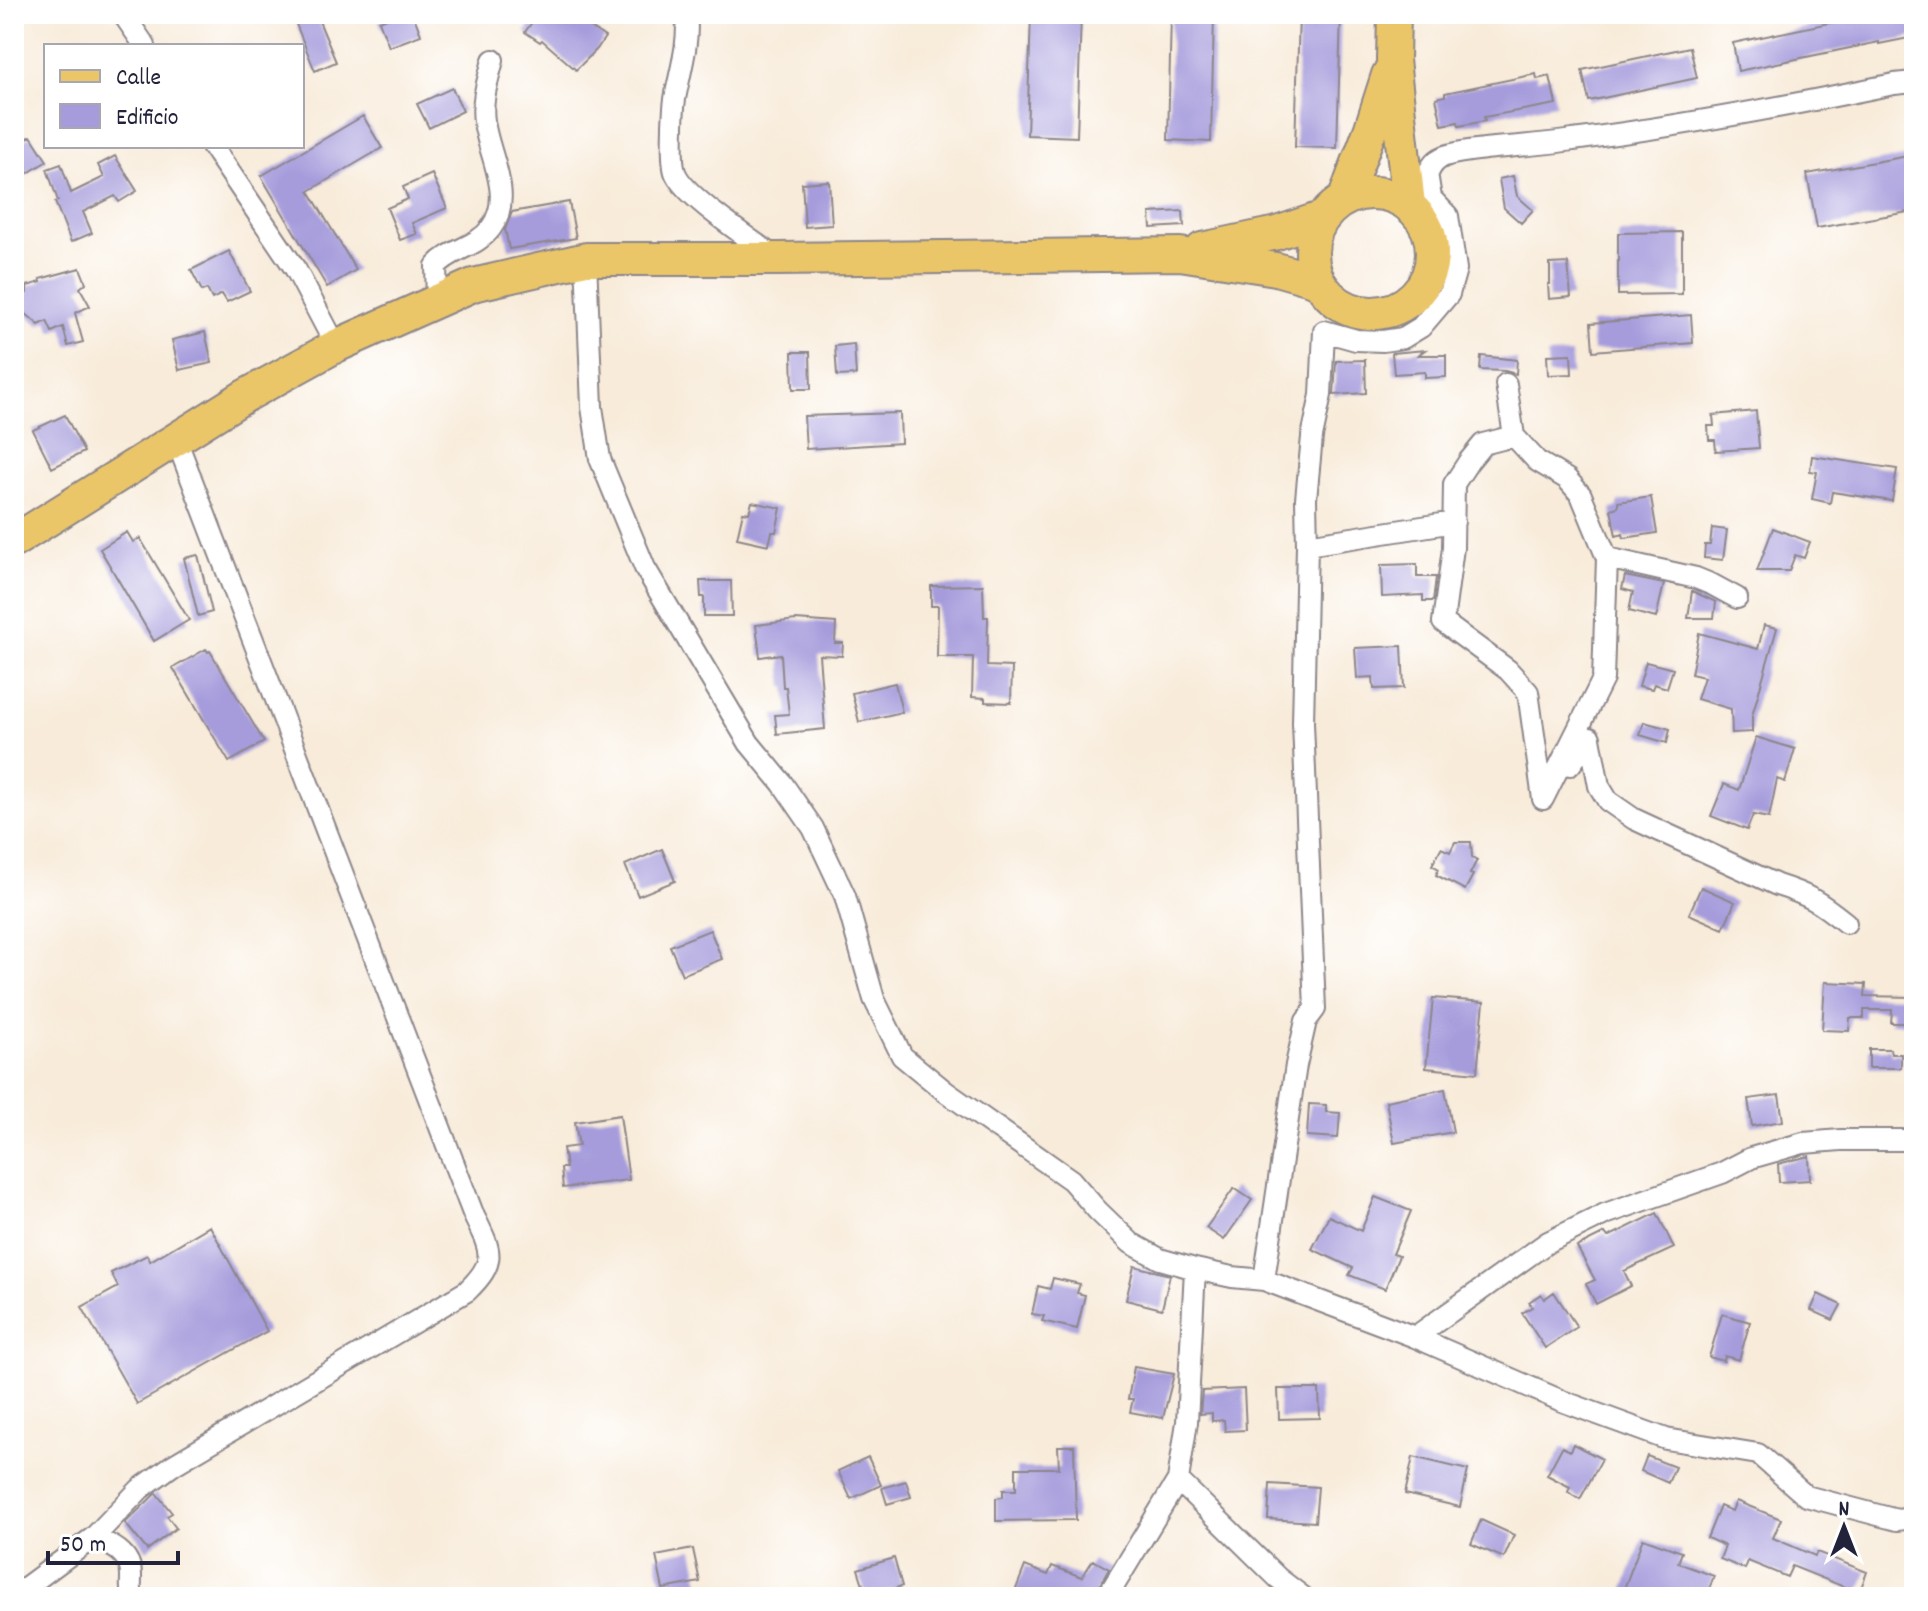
<svg xmlns="http://www.w3.org/2000/svg" width="1928" height="1611" font-family="Dekko,sans-serif">
	<style>
		.building { fill: #a69cdc }
		.lines { fill: none; stroke-linecap: round; stroke-linejoin: round }
		.street-casing { stroke: #8d868a; stroke-width: 24 }
		.primary-casing { stroke: #8d868a; stroke-width: 36 }
		.street { stroke: #fff; stroke-width: 20 }
		.primary { stroke: #ebc669; stroke-width: 32 }
	</style>
	<rect width="100%" height="100%" fill="#fff"/>
	<filter id="ink" filterUnits="userSpaceOnUse"><feTurbulence type="fractalNoise" baseFrequency=".0125" numOctaves="2"/><feDisplacementMap in="SourceGraphic" scale="16" xChannelSelector="R" yChannelSelector="G"/><feConvolveMatrix kernelMatrix="1 2 1 2 8 2 1 2 1" color-interpolation-filters="sRGB"/></filter>
	<filter id="wash" filterUnits="userSpaceOnUse"><feTurbulence type="fractalNoise" baseFrequency=".006" numOctaves="4" result="noise"/><feDisplacementMap in="SourceGraphic" scale="32" xChannelSelector="R" yChannelSelector="G"/><feGaussianBlur stdDeviation="1.8" result="paint"/><feColorMatrix in="noise" values="0 0 0 0 0 0 0 0 0 0 0 0 0 0 0 0 0 1.4 0 .05"/><feComposite in="paint" operator="in"/></filter>
	<g filter="url(#wash)">
		<rect width="100%" height="100%" fill="#f8ebd9"/>
		<g id="blocks">
			<!-- building -->
			<path class="building" d="M397 14H413L421 35 389 47 379 21Z
				M538 14H570L605 37 597 49 576 70 542 40 540 42 525 32Z
				M1031 14H1081L1077 137 1027 135Z
				M1171 14H1214L1211 142 1168 140Z
				M1299 14H1341L1337 148 1295 147Z
				M1872 14H1914V37L1879 44V42L1738 71 1733 43Z
				M317 16 336 62 315 71 296 24Z
				M1690 47 1697 78 1589 101 1582 70Z
				M1536 74 1537 79 1550 76 1556 104 1484 117 1485 121 1459 126 1458 122 1442 125 1436 98 1445 96V93Z
				M452 88 463 111 429 128 417 104Z
				M363 116 382 148 309 191 356 270 327 287 261 176Z
				M14 125 24 140 31 136 47 161 14 182Z
				M1914 155V211L1817 228 1807 174Z
				M115 156 137 191 119 202 115 196 83 212 92 233 71 242 55 202 58 201 47 169 61 164 71 193 104 177 98 165Z
				M432 174 447 208 412 223 417 234 400 240 387 208 408 199 403 187Z
				M1513 176 1517 196 1533 210 1521 223 1504 208 1499 179Z
				M829 181 832 225 805 227 802 183Z
				M569 202 576 238 509 249 505 229 512 212Z
				M1183 211 1184 226 1151 228 1150 213Z
				M1682 232V294L1618 295V233Z
				M229 251 250 291 227 302 222 294 212 299 207 289 202 291 191 270Z
				M1568 263 1571 297 1549 299 1548 284H1550V264Z
				M80 268 86 283 80 288 90 306 75 313 83 342 68 346 63 327 52 332 47 321 39 325 25 313 19 299 27 293V286L41 282 40 279Z
				M1691 315 1693 343 1593 351 1591 323Z
				M205 332 212 363 179 370 172 340Z
				M854 344 856 375 837 376 835 346Z
				M1425 350 1418 355H1446V377L1425 378V372L1394 374 1392 353Z
				M792 352H810L811 389H793Z
				M1571 354 1572 374 1548 375 1547 355Z
				M1481 356 1517 360 1516 374 1505 371 1480 370Z
				M1365 360 1366 393 1334 395 1336 361Z
				M1756 411 1759 448 1716 451 1715 440H1709L1708 426H1714L1713 415Z
				M900 413 901 443 806 449 804 416Z
				M65 415 84 452 52 468 33 430Z
				M1812 456 1897 469 1892 501 1832 492 1830 503 1812 499 1817 472 1810 471Z
				M1651 497 1657 533 1624 538 1623 534 1616 536 1611 509 1618 507V502Z
				M752 502 781 508 776 532H772L769 545 737 538 743 512 749 513Z
				M1712 528 1727 530 1723 560 1704 558 1705 545H1710Z
				M1773 528 1810 542 1804 558 1795 555 1789 571H1757Z
				M127 532 133 542 140 538 189 620 154 641 100 549Z
				M198 555 212 612 198 616 184 558Z
				M1417 564V577H1436L1433 601H1423V595L1382 597 1381 565Z
				M1625 576 1664 584 1656 618 1629 611 1633 592 1622 589Z
				M700 581H731L732 616H704V597H701Z
				M983 585 984 617H988L987 666 1012 667 1011 703 985 702V698L972 697 973 657H937L938 606H931V586Z
				M1692 591 1716 602 1714 618H1688Z
				M796 620 836 623 835 643H843L842 656 819 655 825 729 777 734 775 715 789 714 786 687H783L781 654 760 657 756 625Z
				M1764 625 1777 628 1752 716V732L1732 733 1731 709 1697 699 1704 677 1691 674 1699 633 1758 649Z
				M1402 646 1404 688 1374 689 1373 677 1357 678 1355 648Z
				M206 649 208 652 210 651 264 742 229 762 173 668Z
				M1646 662 1673 669 1667 688 1654 684 1652 689 1639 686Z
				M895 683 902 712 859 722 852 693Z
				M1644 722 1670 729 1667 743 1640 735Z
				M1756 737 1795 749 1785 782 1777 779 1769 818 1753 815 1747 830 1711 816 1724 784 1739 790Z
				M1455 842H1471L1472 857 1477 860 1470 874 1473 875 1465 890 1436 875 1439 869 1432 865 1441 848 1450 852Z
				M662 849 675 881 638 896 625 865Z
				M1701 887 1735 902 1723 929 1689 914Z
				M710 930 722 959 682 975 670 946Z
				M1825 982 1866 984 1865 996 1914 997V1023H1891L1892 1010H1864V1018H1850L1849 1031 1822 1030Z
				M1433 998 1484 1002 1477 1073 1426 1068Z
				M1869 1049H1890L1891 1054H1901V1068H1869Z
				M1445 1089 1453 1132 1394 1143 1386 1101Z
				M1779 1095 1783 1121 1752 1126 1748 1099Z
				M1309 1104 1326 1105V1112L1340 1113 1338 1138 1307 1136Z
				M620 1115 629 1180 563 1188 561 1168H566L563 1148 579 1146 575 1122Z
				M1809 1156 1810 1180 1779 1182 1778 1164Z
				M1234 1188 1252 1200 1224 1240 1206 1228Z
				M1375 1197 1411 1211 1393 1254 1399 1256 1385 1289 1349 1275 1353 1268 1312 1249 1329 1216 1361 1231Z
				M1657 1213 1674 1248 1624 1271 1631 1286 1596 1304 1586 1284 1595 1280 1577 1247 1605 1233 1608 1237Z
				M210 1226 267 1331 137 1404 82 1307 118 1287 111 1273 147 1255 150 1261Z
				M1134 1266 1170 1275 1162 1309 1126 1300Z
				M1053 1278 1080 1284 1077 1293 1085 1295 1077 1329 1042 1321 1044 1316 1032 1314 1038 1286 1050 1289Z
				M1554 1292 1577 1327 1545 1348 1522 1313 1532 1307 1529 1302 1541 1294 1544 1299Z
				M1818 1294 1841 1305 1833 1320 1811 1310Z
				M1722 1314 1750 1322 1739 1360 1725 1356 1724 1361 1709 1357Z
				M1134 1367 1174 1374 1163 1418 1130 1412 1133 1399H1128Z
				M1244 1389 1246 1430 1225 1431 1224 1420 1212 1421V1413L1200 1414 1202 1391Z
				M1278 1389H1319L1320 1418 1279 1419Z
				M1573 1444 1602 1459 1580 1499 1568 1492 1570 1487 1547 1475 1562 1447 1570 1451Z
				M1058 1446H1074L1076 1520 996 1521V1498L1003 1497V1490H1016V1468H1059Z
				M1647 1456 1675 1467 1668 1483 1641 1471Z
				M868 1457 881 1485 851 1499 838 1471Z
				M1413 1457 1468 1470 1460 1507 1405 1494Z
				M906 1481 911 1497 887 1504 882 1488Z
				M1270 1484 1318 1487 1315 1522 1268 1519Z
				M156 1493 172 1513 167 1516 176 1528 147 1550 125 1523Z
				M1736 1501 1781 1519 1773 1538 1815 1556 1817 1552 1867 1572 1859 1593 1792 1566 1787 1577 1748 1561 1745 1569 1720 1559 1725 1546 1707 1538 1720 1506 1732 1511Z
				M1481 1520 1514 1535 1504 1558 1471 1544Z
				M1643 1538 1682 1552 1678 1563 1714 1576 1706 1597H1621Z
				M693 1549 700 1582 663 1589 656 1556Z
				M894 1558 902 1586 867 1597 858 1569Z
				M1093 1560 1109 1569 1093 1597H1013L1025 1566 1048 1575 1052 1566 1082 1577Z"/>
		</g>
	</g>
	<g filter="url(#ink)">
		<use href="#blocks" fill-opacity="0" stroke="#8d868a" stroke-width="2"/>
		<g class="lines">
			<defs>
				<path id="street" d="M123 14 145 46
					M686 14C690 42 680 71 675 99 673 112 671 161 675 172 683 196 755 242 777 259
					M212 146 296 270 336 346
					M1425 184C1428 171 1432 161 1445 156 1460 151 1478 150 1494 148 1520 146 1547 144 1573 140 1681 126 1788 106 1894 84L1914 82
					M586 259 592 407 600 459 645 568 749 743 782 783 813 828 845 896 874 999 902 1056 946 1092 1071 1180 1097 1210 1131 1243 1160 1259 1195 1269 1232 1277 1264 1280 1415 1337 1562 1401 1666 1439 1758 1454 1806 1496 1897 1520 1914 1518
					M437 301 436 266C451 249 477 247 491 228 515 196 488 155 484 121 481 100 488 80 493 60
					M1506 384 1514 436 1537 461 1567 479 1581 495 1607 558 1603 679 1543 799
					M1514 436 1483 444 1469 461 1454 484 1453 548 1443 622 1508 670 1528 692 1543 799
					M1307 545 1454 522
					M1607 558 1696 578 1713 585 1737 598
					M1570 765 1590 738 1599 786 1608 801 1634 819 1777 885C1809 895 1820 902 1846 923
					M1264 1280 1296 1065 1306 1021 1315 1009 1303 723 1307 545 1306 499 1312 437 1321 395 1324 331 1356 340 1383 341 1403 338 1421 327 1449 294 1456 269 1448 216 1431 198 1427 173
					M1415 1337 1548 1242 1605 1214 1722 1173 1751 1158 1803 1143 1841 1140H1914
					M1178 1480 1278 1578 1303 1597
					M94 1537C112 1546 132 1553 131 1577 131 1585 130 1590 132 1597
					M14 1596 94 1537 140 1489 173 1465 467 1291C498 1261 491 1251 474 1216L176 439
					M1107 1597 1178 1480 1187 1422 1195 1269"/>
				<path id="primary" d="M1394 14 1393 60 1409 205
					M1312 253a60 60 0 1 1 120 0a60 60 0 1 1-120 0Z
					M1344 200 1371 128 1388 75
					M1202 249 1277 233 1324 217
					M14 541 245 396 336 346 473 285 586 259H777L1180 254 1276 269 1318 281"/>
			</defs>
			<!-- street casing -->
			<use href="#street" class="street-casing"/>
			<!-- primary casing -->
			<use href="#primary" class="primary-casing"/>
			<!-- street -->
			<use href="#street" class="street"/>
			<!-- primary -->
			<use href="#primary" class="primary"/>
		</g>
	</g>
	<!-- margin -->
	<rect width="1928" height="1611" fill="none" stroke="#fff" stroke-width="48"/>
	<!-- legend -->
	<rect x="44" y="44" width="260" height="104" fill="#ffffff" stroke="#a7a7b1" stroke-width="2"/>
	<rect x="60" y="70" width="40" height="12" fill="#ebc669" stroke="#a7a7b1" stroke-width="2"/>
	<text x="116" y="84" font-size="24" fill="#22223b">Calle</text>
	<rect x="60" y="104" width="40" height="24" fill="#a69cdc" stroke="#a7a7b1" stroke-width="2"/>
	<text x="116" y="124" font-size="24" fill="#22223b">Edificio</text>
	<!-- north arrow -->
	<g transform="translate(1844 1527)" stroke="#ffffff" stroke-width="6" paint-order="stroke">
	<path d="M0-6L14 30L0 20L-14 30Z" fill="#22223b"/>
	<text y="-12" font-size="22" font-weight="bold" text-anchor="middle" fill="#22223b">N</text>
	</g>
	<!-- scale -->
	<path d="M48 1551v12h130v-12" fill="none" stroke="#22223b" stroke-width="4"/>
	<text x="60" y="1551" font-size="24" fill="#22223b" stroke="#ffffff" stroke-width="6" paint-order="stroke">50 m</text>
</svg>
